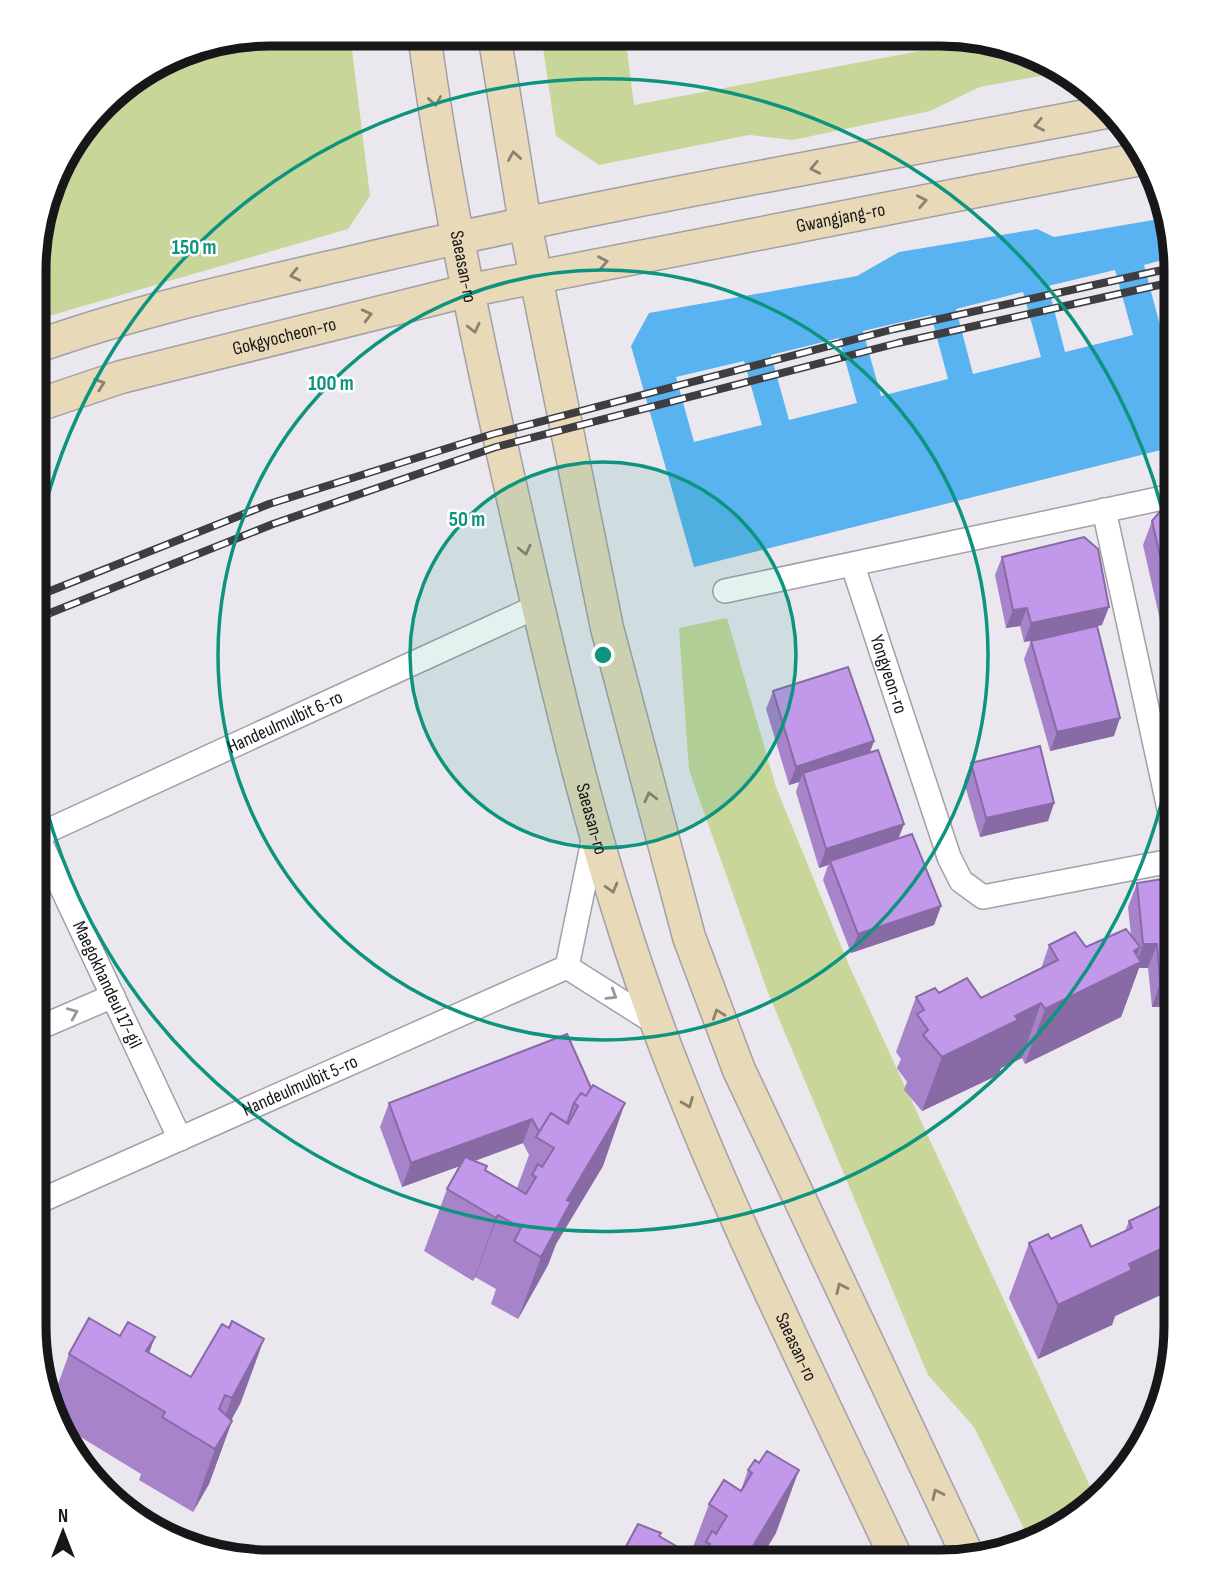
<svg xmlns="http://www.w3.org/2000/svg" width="1210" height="1595" font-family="'Sofia Sans Condensed',sans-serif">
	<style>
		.green { fill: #c8d69a }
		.water { fill: #58b3f0; fill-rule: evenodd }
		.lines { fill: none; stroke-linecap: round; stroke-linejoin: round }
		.street-casing { stroke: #a2a0a6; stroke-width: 26 }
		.secondary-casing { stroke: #a2a0a6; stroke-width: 35 }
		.street { stroke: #fff; stroke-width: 23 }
		.secondary { stroke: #e8d9b8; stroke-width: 32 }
		.rail-casing { stroke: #3e3d40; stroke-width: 8 }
		.rail { stroke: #fff; stroke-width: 5; stroke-dasharray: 16; stroke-linecap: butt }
		.wall { fill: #a783c9; fill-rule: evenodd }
		.shaded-wall { fill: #886aa4 }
		.building { fill: #c298ea; stroke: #886aa4; stroke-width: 2 }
		.oneway { stroke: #8a8170 }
		.oneway2 { stroke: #979697 }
		.ring { fill: none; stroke: #0e947e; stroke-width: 3.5 }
		.labels { text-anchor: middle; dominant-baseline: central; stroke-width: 5; stroke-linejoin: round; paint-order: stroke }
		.street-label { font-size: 19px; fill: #171618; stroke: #fff }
		.rim { fill: none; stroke: #171618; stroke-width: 9 }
		.centre { fill: #0e947e; stroke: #fff; stroke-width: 3.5 }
		.ring-label { font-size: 21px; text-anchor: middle; font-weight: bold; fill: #0e947e; stroke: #fff; stroke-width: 5; stroke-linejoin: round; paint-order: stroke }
	</style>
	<rect width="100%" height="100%" fill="#eae8ee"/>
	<!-- green -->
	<path class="green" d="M269 33H350L370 196 348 229 42 318 35 302V238L65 152 114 92 193 46Z
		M541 34H625L634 105 983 39 1067 71 980 87 930 111 793 140 749 135 599 165 556 136Z
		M727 618 776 787 848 963 1094 1495 1045 1537 1030 1541 974 1427 928 1375 767 990 689 770 679 628Z"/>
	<!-- water -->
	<path class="water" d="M1165 218 1174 257 1144 265 1161 329 1177 326V446L694 567 631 346 649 313 857 276 899 252 1037 229 1054 237ZM1115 270 1133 335 1065 352 1048 286ZM1023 292 1041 357 973 374 956 309ZM931 315 948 379 881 396 863 331ZM839 338 857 403 789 420 771 355ZM744 361 762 425 694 442 676 377Z"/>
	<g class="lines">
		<defs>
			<g id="street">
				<path d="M1104 510 1176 841"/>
				<path id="s1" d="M853 566 949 857 961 881 983 897 1176 860"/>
				<path d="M725 591 1177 495"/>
				<path id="s2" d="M34 829 180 1139"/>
				<path id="s3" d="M34 837 538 606"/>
				<path d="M567 967 594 836"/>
				<path d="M567 967 657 1024"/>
				<path d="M34 1030 113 996"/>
				<path id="s4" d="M33 1204 567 967"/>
			</g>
			<g id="secondary">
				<path id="s5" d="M424 34C447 203 483 367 521 533 559 698 598 865 657 1024 725 1208 815 1384 898 1562"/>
				<path d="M494 34 525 223 607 628 689 937 739 1070 968 1556"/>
				<path d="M35 347C136 311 240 288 344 264 595 204 852 161 1106 112"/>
				<path id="s6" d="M35 406 121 377 466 291 1146 158"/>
			</g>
		</defs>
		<!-- street casing -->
		<use href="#street" class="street-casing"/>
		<!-- secondary casing -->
		<use href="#secondary" class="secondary-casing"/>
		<!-- street -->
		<use href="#street" class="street"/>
		<!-- secondary -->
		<use href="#secondary" class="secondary"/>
		<defs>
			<path id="rail" d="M35 597 269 504 493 434 894 329 1176 267
				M35 619 273 524 496 447 898 343 1177 281"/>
		</defs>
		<!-- rail casing -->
		<use href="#rail" class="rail-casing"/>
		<!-- rail -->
		<use href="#rail" class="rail"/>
	</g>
	<!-- wall -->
	<path class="wall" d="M1177 501V672L1172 673 1143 545 1152 521Z
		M1002 557 1102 625 1097 626 1114 736 1050 751 1024 659 1031 641 1024 642 1020 626 1006 628 995 575Z
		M1176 677H1177V732L1169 696Z
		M773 691 874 741 870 752 904 824 898 839 941 906 934 925 851 953 823 880 828 865 819 868 796 792 799 782 789 785 766 709Z
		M971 763 1054 803 1048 821 980 837 964 782Z
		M1137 883 1176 1006 1152 1007 1148 968H1139L1121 1017 1025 1064 1022 1058 1001 1068 998 1075 922 1111 904 1090 907 1082 897 1068 901 1059 896 1052 916 997 939 993 981 998 1041 969 1049 945 1086 947 1131 935 1128 907Z
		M567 1034 603 1166 556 1244 548 1265 518 1319 491 1304 496 1289 475 1277 473 1281 424 1251 447 1189 460 1166 402 1187 380 1127 389 1103ZM523 1143 529 1155 517 1188 486 1170 487 1166 475 1161Z
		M1176 1183V1288L1115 1316 1112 1325 1038 1359 1009 1298 1029 1243 1051 1239 1091 1247 1125 1231 1129 1221 1159 1207 1166 1188Z
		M149 1353 191 1377 241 1402 231 1421H232L209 1484 193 1512 139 1480 141 1474 56 1422 51 1403 69 1354Z
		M755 1460 776 1533 759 1561H619L621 1556 661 1533 660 1537 690 1555 709 1504 741 1490 748 1470Z"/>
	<!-- shaded-wall -->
	<path class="shaded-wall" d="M1109 607 1102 625 1024 642 1031 623Z
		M1027 608 1020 626 1006 628 1013 610Z
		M1177 660V672L1172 673Z
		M1120 718 1114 736 1050 751 1057 732Z
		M874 741 867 760 803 773 799 782 789 785 796 767Z
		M1054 803 1048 821 980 837 986 818Z
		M904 824 897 842 830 861 828 865 819 868 826 849Z
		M941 906 934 925 851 953 858 934Z
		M1143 944H1157L1148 968H1139L1121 1017 1025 1064 1045 1009 1140 947 1133 966 1136 965Z
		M1176 982V1006L1152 1007 1160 983Z
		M1041 1003 1022 1058 1001 1068 998 1075 922 1111 942 1057 1015 1016Z
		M625 1103 603 1166 556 1244 548 1265 518 1319 541 1257 567 1200Z
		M532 1119 523 1143 402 1187 411 1163Z
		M498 1215 475 1277 473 1281 496 1218Z
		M1176 1242V1288L1115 1316 1112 1325 1038 1359 1058 1305 1129 1264Z
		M155 1337 134 1394 146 1351Z
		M264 1339 241 1402 215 1449 213 1448 232 1398Z
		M232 1421 209 1484 193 1512 215 1449Z
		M799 1470 776 1533 759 1561H744Z"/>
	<!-- building -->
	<path class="building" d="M1177 501V630L1152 521 1168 502Z
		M1084 537 1098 549 1109 607 1031 623 1027 608 1013 610 1002 557Z
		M1097 626 1120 718 1057 732 1031 641Z
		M848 667 874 741 796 767 773 691Z
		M1040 746 1054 803 986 818 971 763Z
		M878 750 904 824 826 849 803 773Z
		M912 834 941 906 858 934 830 861Z
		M1176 877V982L1160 983 1157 944H1143L1137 883Z
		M1126 929 1140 947 1134 951 1141 962 1045 1009 1041 1003 1015 1016 1018 1020 942 1057 923 1035 928 1030 917 1014 924 1010 916 997 935 988 939 993 967 978 981 998 1058 960 1049 945 1075 932 1086 947Z
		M567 1034 591 1088 586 1096 581 1093 574 1103 567 1123 551 1113 539 1132 532 1119 411 1163 389 1103Z
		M593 1085 625 1103 567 1200 571 1202 541 1257 514 1241 521 1228 498 1215 496 1218 447 1189 465 1157 487 1166 485 1170 526 1194 536 1177 532 1175 538 1164 542 1167 554 1148 536 1137 551 1113 568 1124 578 1106 574 1103 581 1093 586 1096Z
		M1176 1183V1242L1129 1264 1132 1270 1058 1305 1029 1243 1048 1234 1051 1239 1081 1225 1091 1247 1132 1228 1129 1221 1172 1201 1166 1188Z
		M89 1318 120 1336 128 1322 155 1337 146 1351 191 1377 222 1324 229 1328 232 1321 264 1339 232 1398 225 1395 219 1409 232 1421 215 1449 162 1417 165 1412 69 1354Z
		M767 1451 799 1470 744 1561H629L621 1556 638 1524 661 1533 659 1536 700 1560 710 1544 706 1542 712 1531 716 1534 727 1516 709 1504 724 1480 741 1491 752 1473 748 1470 755 1460 759 1463Z"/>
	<!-- one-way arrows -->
	<defs><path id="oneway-chevron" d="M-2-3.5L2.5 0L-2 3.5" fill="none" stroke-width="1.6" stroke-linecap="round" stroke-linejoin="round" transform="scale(1.75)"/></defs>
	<g class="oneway">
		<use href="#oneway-chevron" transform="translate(435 101) rotate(81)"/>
		<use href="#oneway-chevron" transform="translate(1039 125) rotate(169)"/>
		<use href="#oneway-chevron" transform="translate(514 156) rotate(-99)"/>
		<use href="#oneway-chevron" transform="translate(815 168) rotate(169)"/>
		<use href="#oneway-chevron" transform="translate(922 201) rotate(-11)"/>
		<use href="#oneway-chevron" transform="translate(603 262) rotate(-11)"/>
		<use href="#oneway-chevron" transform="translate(295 275) rotate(167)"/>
		<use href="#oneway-chevron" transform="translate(367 315) rotate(-14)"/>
		<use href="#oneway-chevron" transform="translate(474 328) rotate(77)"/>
		<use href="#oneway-chevron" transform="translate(100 384) rotate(-19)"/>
		<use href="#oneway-chevron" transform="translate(525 550) rotate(77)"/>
		<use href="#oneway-chevron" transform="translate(650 797) rotate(-104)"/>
		<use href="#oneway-chevron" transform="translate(612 888) rotate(74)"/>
		<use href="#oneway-chevron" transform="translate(718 1014) rotate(-110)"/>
		<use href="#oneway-chevron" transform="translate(688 1103) rotate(68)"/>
		<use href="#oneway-chevron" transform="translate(841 1288) rotate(-115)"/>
		<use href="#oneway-chevron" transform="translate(937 1494) rotate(-116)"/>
	</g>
	<g class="oneway2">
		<use href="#oneway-chevron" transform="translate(612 995) rotate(32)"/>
		<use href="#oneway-chevron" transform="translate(73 1013) rotate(-23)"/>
	</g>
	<!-- distance rings -->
	<circle cx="603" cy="655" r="193" fill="#0e947e" fill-opacity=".12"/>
	<g class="ring">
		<circle cx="603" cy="655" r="193"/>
		<circle cx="603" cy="655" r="385"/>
		<path d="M1176 730A578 578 0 0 1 35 760M36 545A578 578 0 0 1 1176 580"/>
	</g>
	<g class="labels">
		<!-- street labels -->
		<g class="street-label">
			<text stroke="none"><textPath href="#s6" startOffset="828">Gwangjang-ro</textPath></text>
			<text stroke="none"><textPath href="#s5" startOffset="236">Saeasan-ro</textPath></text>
			<text stroke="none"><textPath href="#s6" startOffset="259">Gokgyocheon-ro</textPath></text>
			<text stroke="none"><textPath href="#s1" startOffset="114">Yongyeon-ro</textPath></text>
			<text stroke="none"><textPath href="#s3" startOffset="276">Handeulmulbit 6-ro</textPath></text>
			<text stroke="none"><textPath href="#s5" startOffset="803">Saeasan-ro</textPath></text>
			<text stroke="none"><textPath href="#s2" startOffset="172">Maegokhandeul 17-gil</textPath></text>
			<text stroke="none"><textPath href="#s4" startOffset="292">Handeulmulbit 5-ro</textPath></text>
			<text stroke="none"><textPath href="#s5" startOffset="1370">Saeasan-ro</textPath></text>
		</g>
	</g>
	<!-- crop -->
	<path d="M0 0H1210V1595H0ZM270 46H940A224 224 0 0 1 1164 270V1326A224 224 0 0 1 940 1550H270A224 224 0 0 1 46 1326V270A224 224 0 0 1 270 46Z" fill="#fff" fill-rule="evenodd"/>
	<path class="rim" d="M270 46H940A224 224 0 0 1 1164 270V1326A224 224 0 0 1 940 1550H270A224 224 0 0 1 46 1326V270A224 224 0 0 1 270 46Z"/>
	<circle cx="603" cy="655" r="10" class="centre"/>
	<g class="ring-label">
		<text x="194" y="254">150 m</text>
		<text x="331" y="390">100 m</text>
		<text x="467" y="526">50 m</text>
	</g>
	<!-- north arrow -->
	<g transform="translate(63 1532)" stroke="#ffffff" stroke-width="5" paint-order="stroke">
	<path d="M0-5L12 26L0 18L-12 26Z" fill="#171618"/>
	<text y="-10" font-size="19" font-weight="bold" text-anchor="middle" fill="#171618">N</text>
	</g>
</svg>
